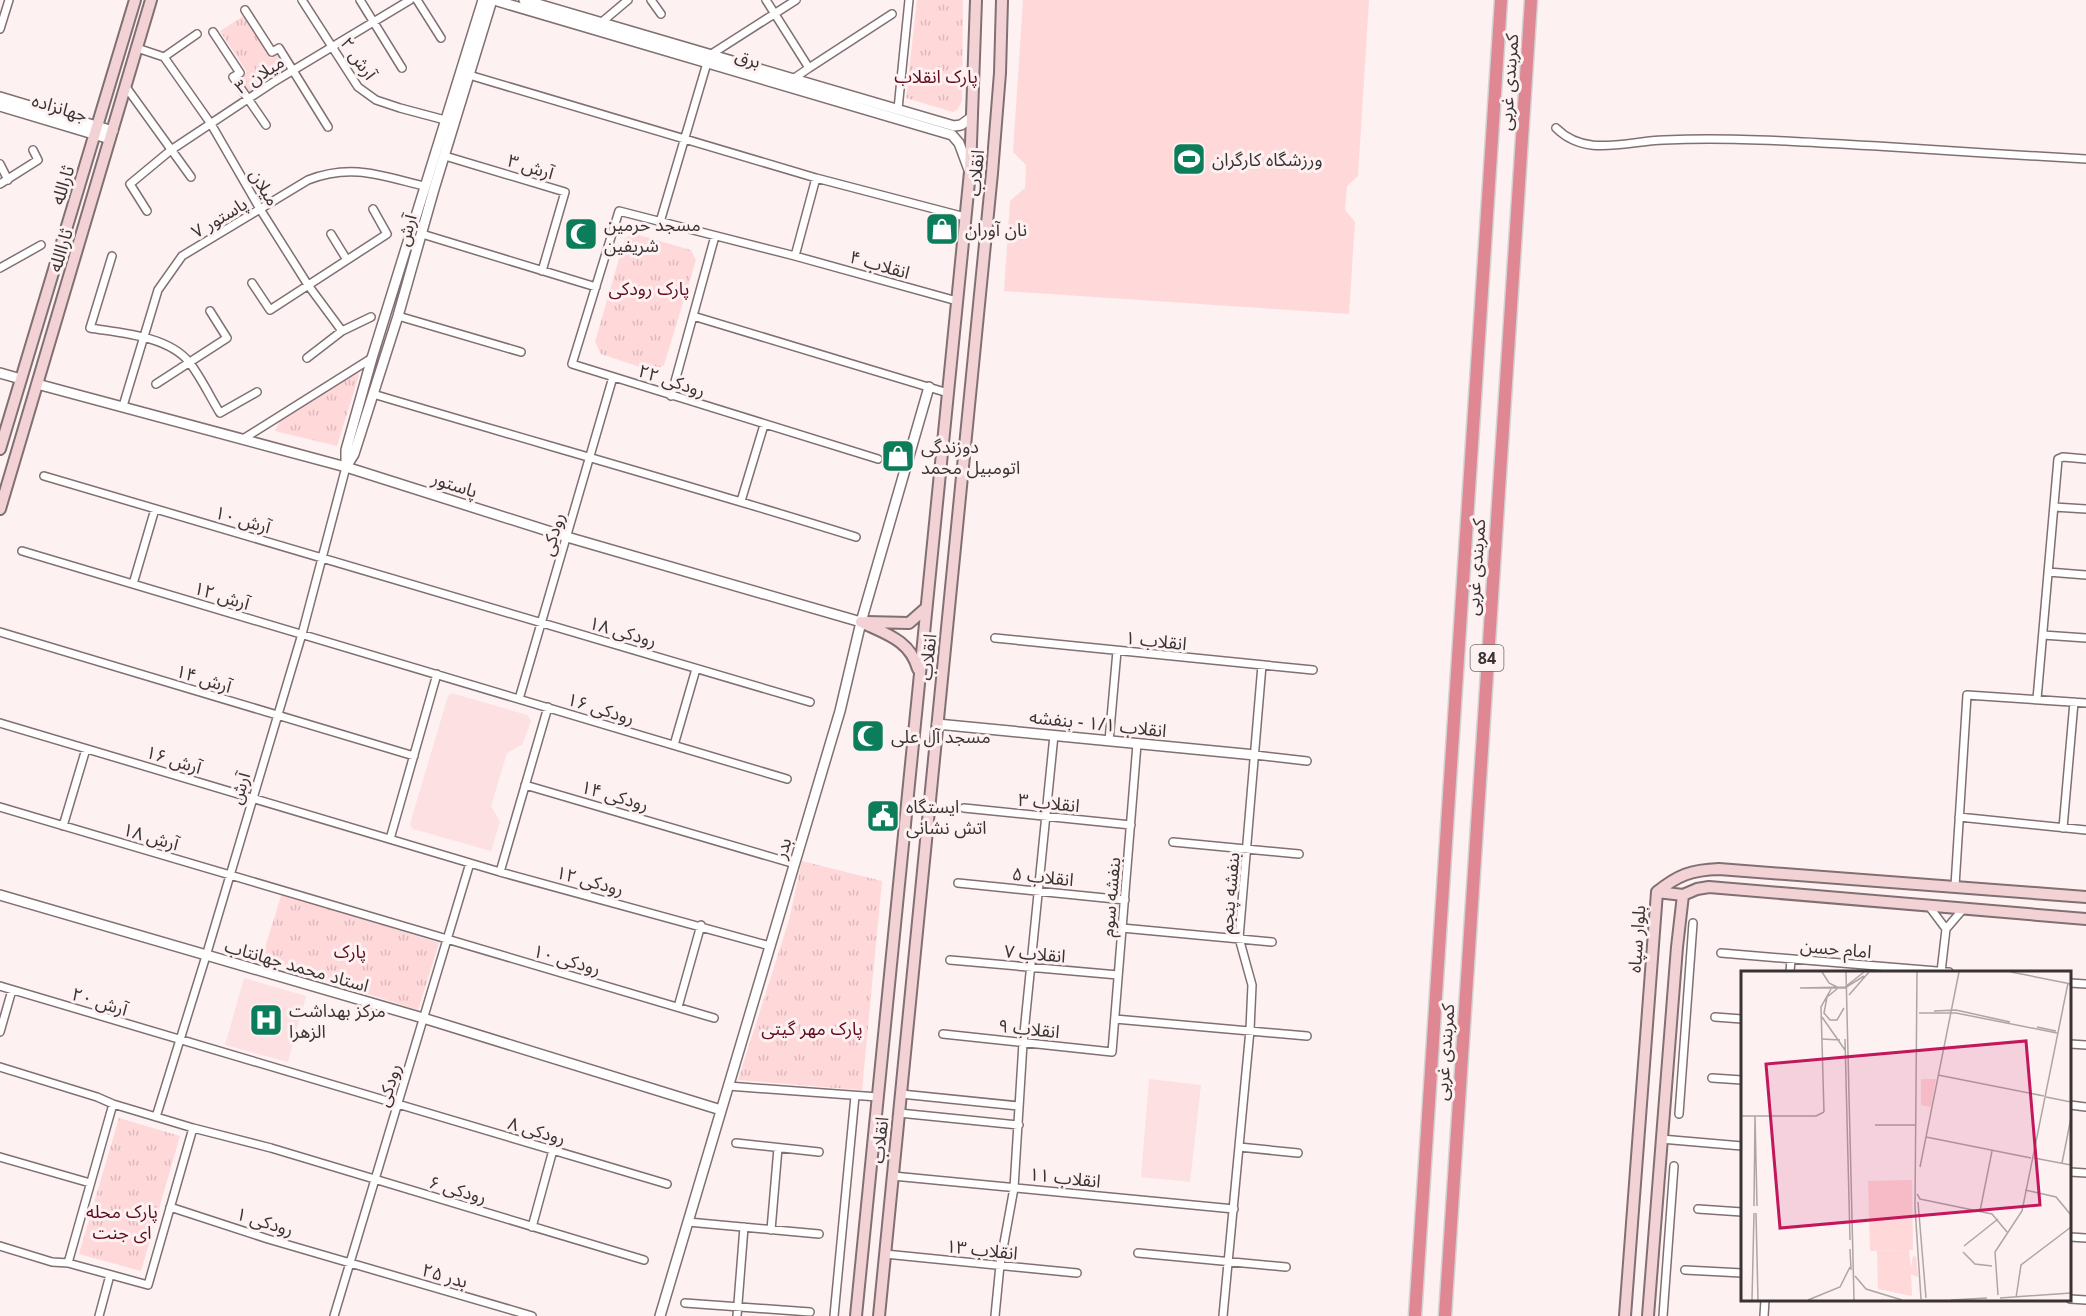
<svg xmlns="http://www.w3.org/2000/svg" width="2086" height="1316" font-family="'Noto Sans','Noto Sans Arabic',sans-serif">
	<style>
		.built { fill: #fce0e2 }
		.park { fill: url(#park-tufts) }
		.garden { fill: #ffd8da }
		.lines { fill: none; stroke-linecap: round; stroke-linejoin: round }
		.minor-casing { stroke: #807071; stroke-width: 10 }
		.tertiary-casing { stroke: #807071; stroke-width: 12 }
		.secondary-casing { stroke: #807071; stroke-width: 14 }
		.trunk-casing { stroke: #d4d2d2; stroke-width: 15 }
		.minor { stroke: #fff; stroke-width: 7 }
		.tertiary { stroke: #fff; stroke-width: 9 }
		.secondary { stroke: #f3d2d6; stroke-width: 10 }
		.trunk { stroke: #df8792; stroke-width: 12 }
		.labels { text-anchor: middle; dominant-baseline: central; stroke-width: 6; stroke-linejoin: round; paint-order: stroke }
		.shield { fill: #fdf1f2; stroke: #746c6c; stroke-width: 1.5 }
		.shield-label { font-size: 16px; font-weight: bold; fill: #3a3333 }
		.street-label { font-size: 18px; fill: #3a3333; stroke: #fdf1f2 }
		.park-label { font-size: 18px; fill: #5f0b1f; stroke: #fdf1f2 }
		.poi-label { font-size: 18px; fill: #3a3333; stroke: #fdf1f2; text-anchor: start }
		.inset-road { fill: none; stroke: #afa5a6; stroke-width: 1.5 }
		.view { fill: #c2185b; fill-opacity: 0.15; stroke: #c2185b; stroke-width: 3 }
		.inset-edge { fill: none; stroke: #3a3333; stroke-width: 3 }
	</style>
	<defs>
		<pattern id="park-tufts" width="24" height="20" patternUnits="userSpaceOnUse" patternTransform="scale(1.5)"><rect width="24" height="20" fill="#ffd8da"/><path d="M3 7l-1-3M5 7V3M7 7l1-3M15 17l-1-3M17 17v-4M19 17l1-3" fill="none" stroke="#dbbabc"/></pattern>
	</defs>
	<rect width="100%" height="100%" fill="#fdf1f2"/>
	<!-- built -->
	<path class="built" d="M452 693 527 715 531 721 522 745 507 753 491 806 500 822 491 851 413 829 410 824 448 696Z
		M244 978 306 996 288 1062 225 1045Z
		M1149 1079 1201 1085 1190 1182 1141 1177Z"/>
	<!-- park -->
	<path class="park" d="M917 0H963L962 101 958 109 953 112 906 98Z
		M245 15 271 58 277 55 286 70 249 93 238 79 247 72 220 31Z
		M635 234 691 250 696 260 664 365 652 371 601 354 595 342 625 238Z
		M357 371 359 375 337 446 275 431 282 416Z
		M802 861 882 881 862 1090 738 1080 789 920Z
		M282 893 439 943 418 1010 261 960Z
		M119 1118 180 1136 141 1271 79 1254Z"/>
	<!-- garden -->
	<path class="garden" d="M1023 0H1369L1358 176 1347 186 1345 210 1355 222 1349 314 1004 291 1010 201 1025 188 1026 165 1013 152Z"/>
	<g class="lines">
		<defs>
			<path id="minor" d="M302 0 358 87 376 100 400 108 445 120
				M360 0 402 68
				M417 0 441 38
				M651 0 661 14
				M766 0 809 68 892 14
				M245 10 272 52 279 48 328 127
				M603 21 628 0
				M0 29 9 0
				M213 32 240 73 233 77 266 125
				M137 48 164 57
				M710 55 796 0
				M164 57 211 124 260 209 308 285 342 331
				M164 57 197 34
				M469 75 816 178 965 217
				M793 79 809 68
				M126 87 191 177
				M898 109 909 0
				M1556 128C1586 158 1626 141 1664 140 1735 137 1806 142 1877 146 1947 151 2016 155 2086 159
				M445 156 565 192 542 271
				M0 164 8 180
				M0 184 38 160 33 150
				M147 211 130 184 171 150 272 83 410 0
				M660 222 707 63
				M331 234 347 260
				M422 234 596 287
				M112 256 90 328C121 333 168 336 189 362 201 377 210 397 220 413L257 392
				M795 256 816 178
				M0 268 41 245
				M252 283 270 310 387 234 373 209
				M398 316 521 352
				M693 316 948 393
				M307 358 342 331 371 317
				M156 384 227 338 210 311
				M373 394C534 442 696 487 856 537
				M671 396 715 236
				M123 406 158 290 182 256 308 180C352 163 382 176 424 186
				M243 439 372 358
				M878 459 572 364 619 211 795 256 957 301
				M44 476 810 702
				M741 501 764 425
				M2054 507 2086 509
				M22 551 787 779
				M2048 572 2086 575
				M133 584 155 509
				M0 632 414 756
				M2043 635 2086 638
				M995 638 1313 670
				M519 699 613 377
				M2037 699 2058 459 2063 457 2086 459
				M0 723 500 872 770 946
				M1109 741 1117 651
				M674 745 696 669
				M1255 755 1307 761
				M525 785 795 864
				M0 807 714 1018
				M964 808 1131 825
				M1959 817 2086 830
				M63 826 86 749
				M2063 828 2074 702
				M390 839 437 674
				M1173 842 1299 854
				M500 872 548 707
				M958 883 1125 900
				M1955 886 1967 695 2086 703
				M1928 905 1946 929
				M1122 928 1272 942
				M1946 929 1964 908
				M1721 953 1949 972
				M950 960 1118 975
				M1790 972 1791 960
				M1941 972 1946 929
				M2070 983 2086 984
				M0 986 667 1184
				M678 1007 701 925
				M1715 1017 1742 1019
				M1115 1019 1307 1036
				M0 1032 12 990
				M943 1034 1112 1052 1137 744
				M2070 1044 2086 1045
				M0 1067 97 1097 113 1104
				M1712 1078 1742 1080
				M728 1086 878 1097
				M901 1094 1019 1106
				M113 1104 193 1128 148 1285 68 1263Z
				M2070 1105 2086 1107
				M899 1113 1019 1125
				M1679 1114 1693 923
				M156 1117 206 956 302 634 346 467
				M193 1128 271 1148 644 1260
				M1661 1139 1742 1146
				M736 1143 819 1152
				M1239 1147 1298 1153
				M0 1157 90 1183
				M2070 1172 2086 1173
				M893 1176 1234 1209
				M170 1207 268 1239 532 1316
				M1698 1209 1742 1212
				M688 1222 819 1234
				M532 1227 553 1150
				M771 1230 778 1148
				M2070 1237 2086 1238
				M0 1246 52 1262 68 1263
				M1138 1253 1286 1267
				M885 1254 1077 1273
				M1685 1270 1742 1273
				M2070 1299 2086 1300
				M685 1303 810 1312
				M99 1316 110 1275
				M334 1316 470 863
				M737 1316 744 1227
				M834 1316 855 1096
				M995 1316 1000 1265 1014 1188 1023 1043 1054 735
				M1223 1316 1250 1030 1252 985 1239 938 1262 665
				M1663 1316 1674 1166
				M1764 1316 1765 1300"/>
			<path id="tertiary" d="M494 0 952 135 959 143 969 170
				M524 0C668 41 811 84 954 126L961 125 972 117
				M0 97 113 131
				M0 106 110 139
				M0 373 21 379
				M37 384 346 467 567 537 861 622
				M346 467 354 454 398 316 434 189 492 0
				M346 467V450L372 358 483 0
				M937 724 1255 755
				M0 895 423 1018 721 1110
				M660 1316 840 711 861 622 929 387"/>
			<path id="secondary" d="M0 449 135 0
				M0 509 151 0
				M861 622C886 634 910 640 918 669
				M866 622 909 623 926 608
				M1657 892 1683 895 1697 889 1709 887 2086 919
				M856 1316 970 172 976 0
				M879 1316 992 173 1000 73 1002 0
				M1625 1316 1657 892C1678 875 1691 870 1719 869L2086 897
				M1648 1316 1677 947 1683 895"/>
			<path id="trunk" d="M1415 1316 1501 0
				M1445 1316 1531 0"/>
		</defs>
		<!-- minor casing -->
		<use href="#minor" class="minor-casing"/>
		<!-- tertiary casing -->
		<use href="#tertiary" class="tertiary-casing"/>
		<!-- secondary casing -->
		<use href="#secondary" class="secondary-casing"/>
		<!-- trunk casing -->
		<use href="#trunk" class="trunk-casing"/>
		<!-- minor -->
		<use href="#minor" class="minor"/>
		<!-- tertiary -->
		<use href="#tertiary" class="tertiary"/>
		<!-- secondary -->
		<use href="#secondary" class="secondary"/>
		<!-- trunk -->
		<use href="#trunk" class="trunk"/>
	</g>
	<!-- icons -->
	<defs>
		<symbol id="stadium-square" viewBox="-11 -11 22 22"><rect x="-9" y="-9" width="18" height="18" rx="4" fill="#0b7d5a" stroke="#fdf1f2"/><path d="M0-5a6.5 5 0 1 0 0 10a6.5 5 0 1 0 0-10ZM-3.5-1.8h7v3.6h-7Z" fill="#fff"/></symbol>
		<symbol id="shop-square" viewBox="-11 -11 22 22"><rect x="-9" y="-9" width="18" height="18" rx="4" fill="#0b7d5a" stroke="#fdf1f2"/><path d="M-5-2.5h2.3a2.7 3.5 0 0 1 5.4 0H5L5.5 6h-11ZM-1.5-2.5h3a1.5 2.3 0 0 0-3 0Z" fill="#fff"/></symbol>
		<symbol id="mosque-square" viewBox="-11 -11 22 22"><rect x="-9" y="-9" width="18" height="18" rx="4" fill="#0b7d5a" stroke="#fdf1f2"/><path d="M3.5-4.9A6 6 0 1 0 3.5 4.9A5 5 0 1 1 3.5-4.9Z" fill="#fff"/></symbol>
		<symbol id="civic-square" viewBox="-11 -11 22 22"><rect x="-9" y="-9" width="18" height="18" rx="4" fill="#0b7d5a" stroke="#fdf1f2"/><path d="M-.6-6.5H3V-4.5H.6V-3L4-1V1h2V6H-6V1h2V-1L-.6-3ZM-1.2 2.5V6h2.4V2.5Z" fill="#fff"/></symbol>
		<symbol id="hospital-square" viewBox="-11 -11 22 22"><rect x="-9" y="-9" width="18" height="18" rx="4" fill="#0b7d5a" stroke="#fdf1f2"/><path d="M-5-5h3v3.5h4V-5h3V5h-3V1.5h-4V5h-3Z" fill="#fff"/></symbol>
	</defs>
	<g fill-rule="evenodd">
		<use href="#stadium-square" x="1170" y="140" width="38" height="38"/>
		<use href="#shop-square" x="923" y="210" width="38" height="38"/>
		<use href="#mosque-square" x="562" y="215" width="38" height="38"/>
		<use href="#shop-square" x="879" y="437" width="38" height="38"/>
		<use href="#mosque-square" x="849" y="717" width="38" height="38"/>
		<use href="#civic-square" x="864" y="797" width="38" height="38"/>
		<use href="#hospital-square" x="247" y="1001" width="38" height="38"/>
	</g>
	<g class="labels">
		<!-- shield labels -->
		<rect class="shield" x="1470.5" y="645" width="33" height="26" rx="4.5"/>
		<g class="shield-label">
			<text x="1487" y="658">84</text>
		</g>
		<!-- street labels -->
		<g class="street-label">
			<text transform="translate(359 58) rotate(54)">آرش ۲</text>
			<text transform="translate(748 58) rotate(16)">برق</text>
			<text transform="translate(259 74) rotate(-33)">میلان ۳</text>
			<text transform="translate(1508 82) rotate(-86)">کمربندی غربی</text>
			<text transform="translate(60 107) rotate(17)">جهانزاده</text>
			<text transform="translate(531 166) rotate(17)">آرش ۳</text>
			<text transform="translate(975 173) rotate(-85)">انقلاب</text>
			<text transform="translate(62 185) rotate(-73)">ثارالله</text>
			<text transform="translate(265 187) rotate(59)">میلان</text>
			<text transform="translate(219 217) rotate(-31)">پاستور ۷</text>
			<text transform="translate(406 230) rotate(-75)">آرش</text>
			<text transform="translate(60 250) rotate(-73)">ثاراالله</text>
			<text transform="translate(880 264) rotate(16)">انقلاب ۴</text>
			<text transform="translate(672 380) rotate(18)">رودکی ۲۲</text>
			<text transform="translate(455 484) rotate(18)">پاستور</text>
			<text transform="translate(243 519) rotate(16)">آرش ۱۰</text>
			<text transform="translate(552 534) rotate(-74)">رودکی</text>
			<text transform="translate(1475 567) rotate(-86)">کمربندی غربی</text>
			<text transform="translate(222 595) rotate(17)">آرش ۱۲</text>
			<text transform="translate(623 631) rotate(16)">رودکی ۱۸</text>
			<text transform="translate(1156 640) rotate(6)">انقلاب ۱</text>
			<text transform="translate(927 657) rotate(-84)">انقلاب</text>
			<text transform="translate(204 678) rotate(17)">آرش ۱۴</text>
			<text transform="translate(601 708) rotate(17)">رودکی ۱۶</text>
			<text transform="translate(1098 723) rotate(6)">انقلاب ۱/۱ - بنفشه</text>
			<text transform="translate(174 759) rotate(17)">آرش ۱۶</text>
			<text transform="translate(239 788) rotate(-73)">آرش</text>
			<text transform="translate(615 795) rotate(16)">رودکی ۱۴</text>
			<text transform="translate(1049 802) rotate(6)">انقلاب ۳</text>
			<text transform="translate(151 836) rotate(16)">آرش ۱۸</text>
			<text transform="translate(782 848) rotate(-73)">بدر</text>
			<text transform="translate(1043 876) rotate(6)">انقلاب ۵</text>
			<text transform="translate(590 880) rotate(15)">رودکی ۱۲</text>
			<text transform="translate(1229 893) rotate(-85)">بنفشه پنجم</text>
			<text transform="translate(1110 897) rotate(-85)">بنفشه سوم</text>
			<text transform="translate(1636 939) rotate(-86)">بلوار سپاه</text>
			<text transform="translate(1836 948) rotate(5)">امام حسن</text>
			<text transform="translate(1035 953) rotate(5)">انقلاب ۷</text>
			<text transform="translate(567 959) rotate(16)">رودکی ۱۰</text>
			<text transform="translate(297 965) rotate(16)">استاد محمد جهانتاب</text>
			<text transform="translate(100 1001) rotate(17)">آرش ۲۰</text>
			<text transform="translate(1029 1028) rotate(6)">انقلاب ۹</text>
			<text transform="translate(1444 1052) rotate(-86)">کمربندی غربی</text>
			<text transform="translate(388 1085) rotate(-73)">رودکی</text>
			<text transform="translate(537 1130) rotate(16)">رودکی ۸</text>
			<text transform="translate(879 1140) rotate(-84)">انقلاب</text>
			<text transform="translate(1065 1177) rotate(6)">انقلاب ۱۱</text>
			<text transform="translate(458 1189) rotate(16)">رودکی ۶</text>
			<text transform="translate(265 1221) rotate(17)">رودکی ۱</text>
			<text transform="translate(982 1249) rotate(6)">انقلاب ۱۳</text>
			<text transform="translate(445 1275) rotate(16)">بدر ۲۵</text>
		</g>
		<!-- park labels -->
		<g class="park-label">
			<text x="936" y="76">پارک انقلاب</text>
			<text x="649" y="288">پارک رودکی</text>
			<text x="350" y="951">پارک</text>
			<text x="812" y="1028">پارک مهر گیتی</text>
			<text x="122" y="1211">پارک محله<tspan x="122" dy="21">ای جنت</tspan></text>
		</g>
		<!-- poi labels -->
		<g class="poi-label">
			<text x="1212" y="159">ورزشگاه کارگران</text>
			<text x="604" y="224">مسجد حرمین<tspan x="604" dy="21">شریفین</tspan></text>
			<text x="965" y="229">نان آوران</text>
			<text x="921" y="446">دوزندگی<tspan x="921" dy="21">اتومبیل محمد</tspan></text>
			<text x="891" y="736">مسجد آل علی</text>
			<text x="906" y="806">ایستگاه<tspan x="906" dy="21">اتش نشانی</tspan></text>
			<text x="289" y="1010">مرکز بهداشت<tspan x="289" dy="21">الزهرا</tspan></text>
		</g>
	</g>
	<!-- overview -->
	<g transform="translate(1741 971)">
		<rect width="330" height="330" fill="#fdf1f2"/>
		<path d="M180 108H195L190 136 180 134ZM168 279 170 297 172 285 175 286 177 306 170 303 171 325 137 318 136 280Z" fill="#ffd8da"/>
		<path d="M171 209 172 279 129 280 127 210Z" fill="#ffd8da"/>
		<path class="inset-road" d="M81 1 88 12 96 16M105 1 113 329M176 1 174 236 180 328M270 1 330 13M123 5 104 17H59L104 16 123 1M96 18 86 26 83 42 89 49H96L103 37M108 24 128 1M193 40 215 39 269 51M178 42H215L316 62M81 46 104 79M296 56 315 60M80 68 99 69M104 68 109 269M197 104 303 125M305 126 330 131M83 141 80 36 90 18M0 145H75L83 141M14 145 16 235M134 154H174M185 166 290 187M293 187 330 194M321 192 330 147M179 196 218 1M284 219 315 226 330 244M176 223 179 228 251 243 266 261M177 231 185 327M13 235 14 145M239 240 251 180M15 242 17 329M223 275 257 248M109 278 110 299M222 281 234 293 251 295M114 305 125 318 161 329M257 324 254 281 281 240 327 12M259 327 330 322M275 327 280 294 330 256M11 329 13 242M67 329 99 316 109 296M210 329 246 327"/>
		<path class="view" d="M285 70 299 234 39 257 25 93Z"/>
		<rect width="330" height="330" class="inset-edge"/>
	</g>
</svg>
